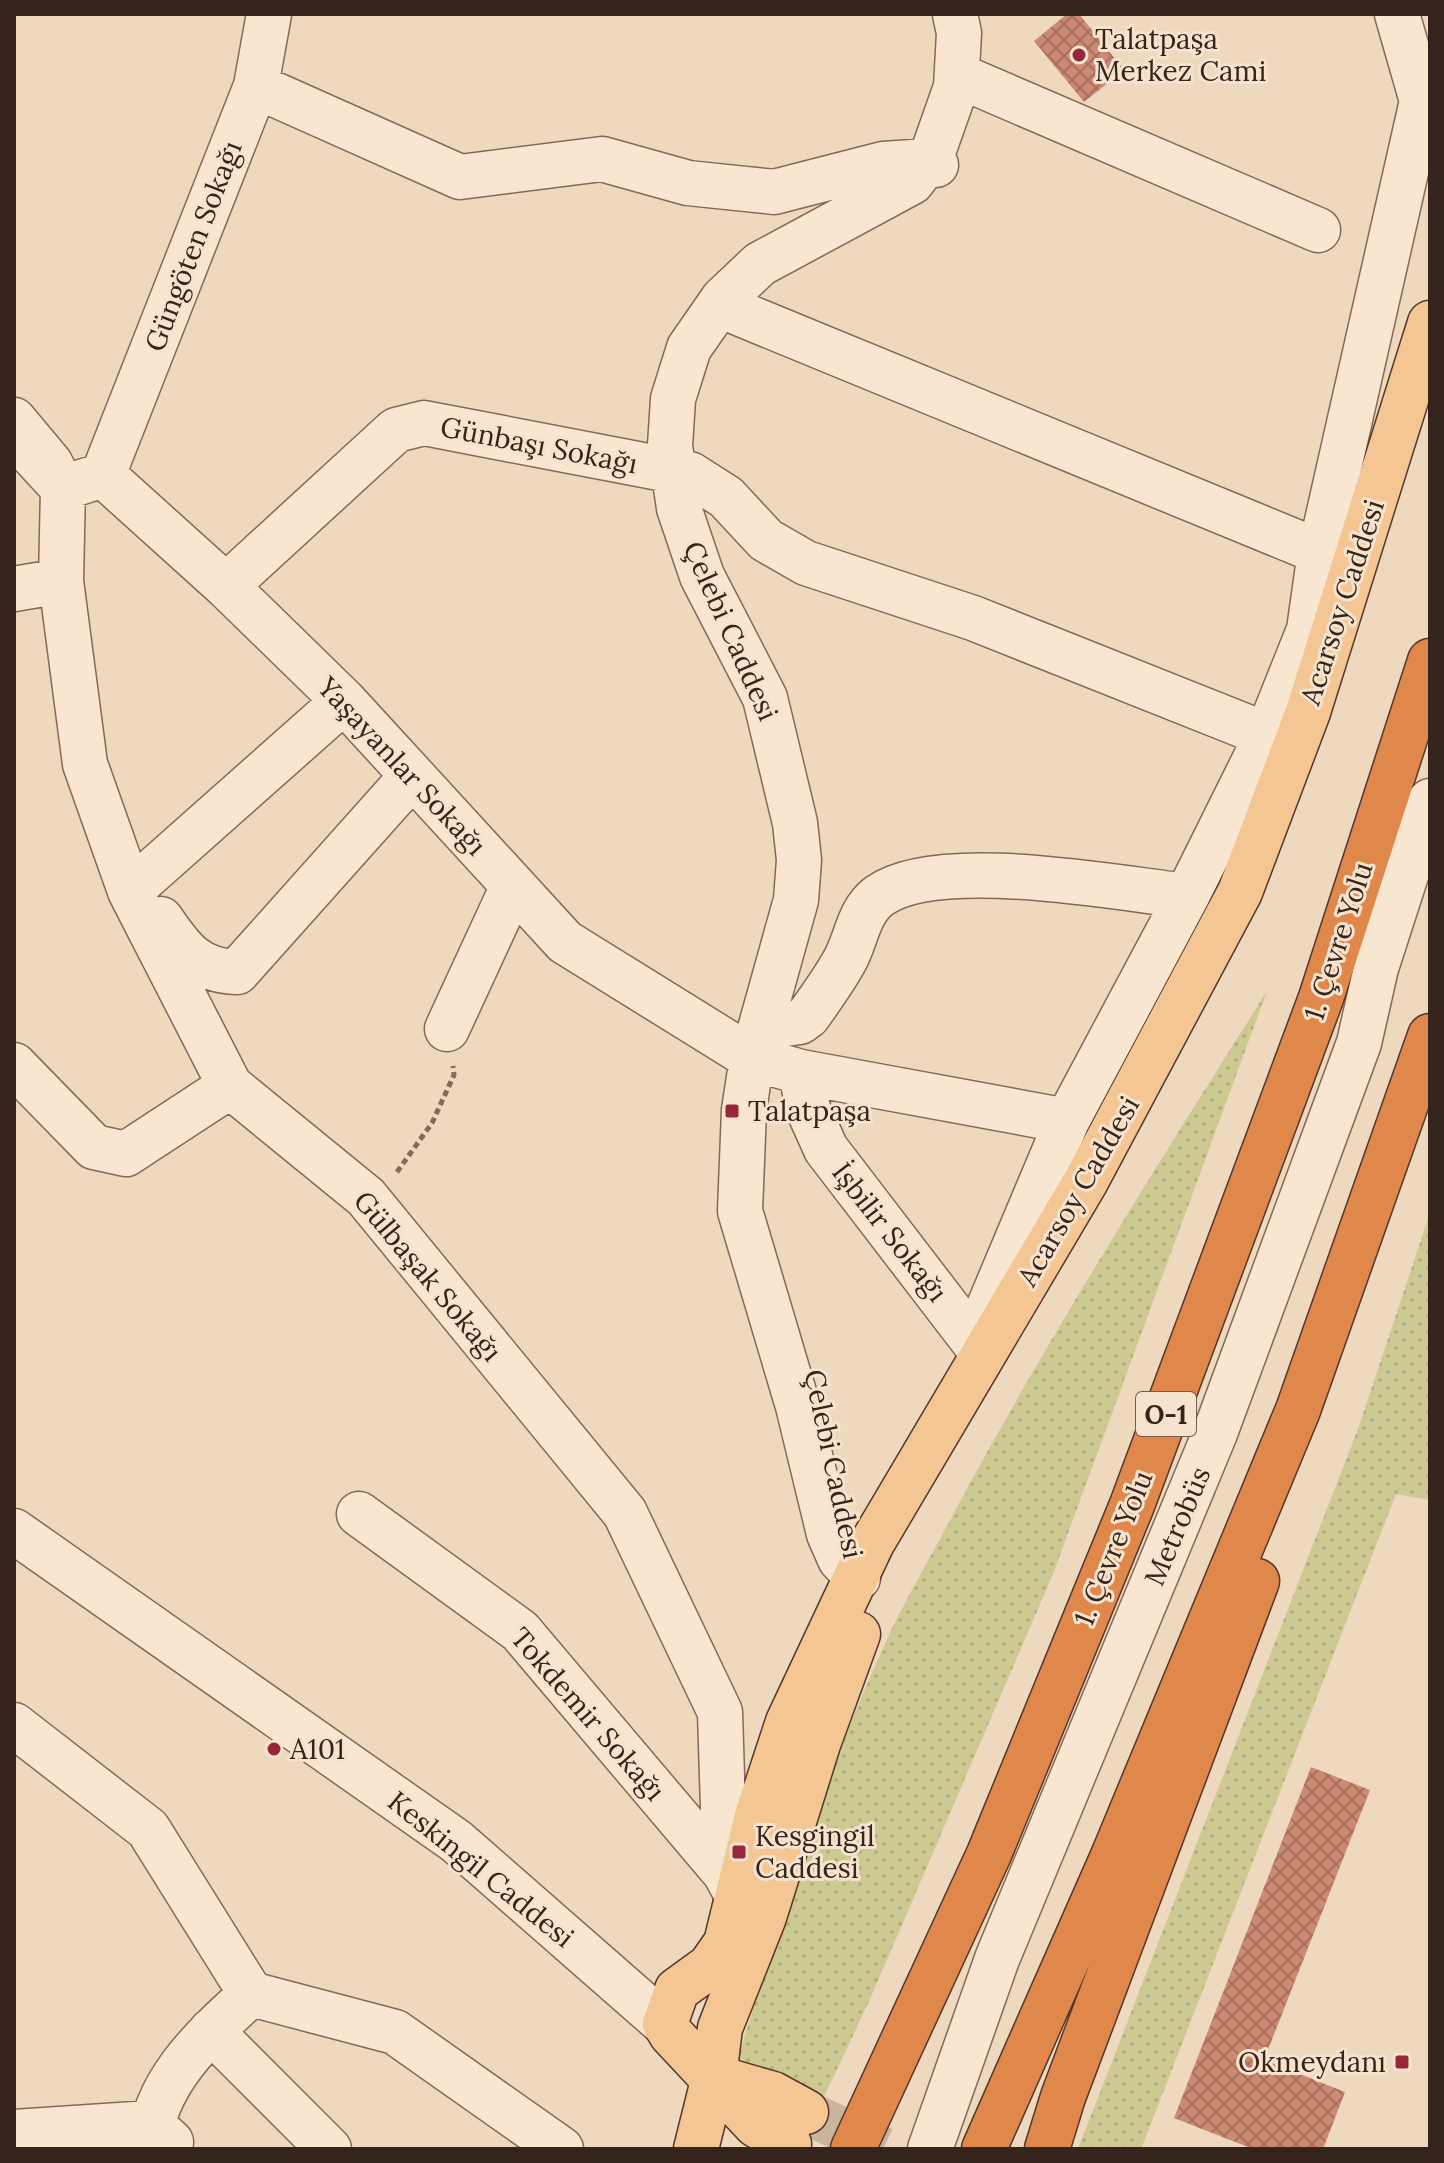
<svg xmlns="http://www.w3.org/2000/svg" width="1444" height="2163" font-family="Lora,serif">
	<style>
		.grass { fill: url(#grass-dots) }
		.building { fill: url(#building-cross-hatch) }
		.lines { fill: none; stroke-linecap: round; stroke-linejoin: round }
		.major-tunnel { stroke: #c9b49d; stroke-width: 44; stroke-dasharray: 44 22; stroke-linecap: butt }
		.minor-casing { stroke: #866856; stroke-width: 47 }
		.major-casing { stroke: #54372b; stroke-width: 47 }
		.highway-casing { stroke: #54372b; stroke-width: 47 }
		.path { stroke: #866856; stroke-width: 5; stroke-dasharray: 6 4; stroke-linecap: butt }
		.minor { stroke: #f9e6d1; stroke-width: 44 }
		.major { stroke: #f3c694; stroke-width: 44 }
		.highway { stroke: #e0874b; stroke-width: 44 }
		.poi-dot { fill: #962639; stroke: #f6e3cd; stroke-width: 3 }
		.labels { text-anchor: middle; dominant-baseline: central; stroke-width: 6; stroke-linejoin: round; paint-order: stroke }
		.shield { fill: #f6e3cd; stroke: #6f5d50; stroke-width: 2 }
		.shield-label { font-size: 26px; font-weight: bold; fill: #35241b }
		.poi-label { font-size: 28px; fill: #35241b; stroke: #f6e3cd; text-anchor: start }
		.street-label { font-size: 28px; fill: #35241b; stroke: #f6e3cd }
	</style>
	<defs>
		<pattern id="grass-dots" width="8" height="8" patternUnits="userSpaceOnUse" patternTransform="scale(2)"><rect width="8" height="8" fill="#ccc992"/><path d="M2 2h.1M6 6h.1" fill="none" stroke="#b0ac7d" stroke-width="1.8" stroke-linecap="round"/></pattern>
		<pattern id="building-cross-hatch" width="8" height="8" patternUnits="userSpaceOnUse" patternTransform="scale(2)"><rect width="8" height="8" fill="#cd8a73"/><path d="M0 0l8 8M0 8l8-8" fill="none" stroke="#a7715e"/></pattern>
	</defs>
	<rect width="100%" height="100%" fill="#eed8be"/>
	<!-- grass -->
	<path class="grass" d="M1267 991 1053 1574 870 1999 823 2099 738 2059C780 1917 826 1772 888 1637 908 1594 934 1552 956 1509 1052 1331 1160 1161 1267 991Z
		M1430 1213V1500L1396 1494 1141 2149H1078L1358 1429Z"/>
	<!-- building -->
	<path class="building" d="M1067 14H1079L1124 70 1084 102 1034 41Z
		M1311 1767 1370 1790 1264 2060 1345 2092 1323 2149H1253L1174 2118Z"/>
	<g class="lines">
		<!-- major-tunnel -->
		<path class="major-tunnel" d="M806 2112 883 2149"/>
		<defs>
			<path id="minor" d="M1397 14 1422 101
				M957 75 1318 230
				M256 86 460 177 602 159 688 183 774 192 883 164 928 161 936 165
				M719 305 1320 552
				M14 420 50 463 63 488 14 435
				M103 475 256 86 269 14
				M226 586 396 430 424 423 690 474 726 497 766 540 806 563 973 618 1267 735 1187 896 1067 1121 974 1342 826 1149 808 1109 801 1072
				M14 589 61 581
				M1267 735 1309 630 1320 552 1422 101 1430 78
				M130 891 344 701
				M161 919C182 950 197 971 237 972L412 776
				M785 1024 800 1022 808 1016C821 998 834 980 845 960 857 938 858 912 879 896 937 854 1116 888 1187 896
				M447 1029 513 886
				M14 1065 94 1147 126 1154 230 1086
				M359 1514 520 1631 725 1873
				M14 1531 456 1841 665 2024
				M858 1578 840 1559 829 1534 798 1406 740 1211 744 1110 752 1058 796 900 799 860 795 823 765 698 702 576 679 508 670 446 673 399 689 348 723 299 760 264 912 182 932 155 956 87 959 33 955 14
				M14 1725 148 1829 251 1994
				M738 1897 725 1873 720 1712 625 1513 366 1197 230 1086 130 891 85 764 61 581 63 488 103 475 226 586 344 701 565 942 752 1058 801 1072 1067 1121
				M211 2031 329 2149
				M14 2132 150 2123 171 2142
				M149 2149C152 2083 205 2036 251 1994L395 2032 561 2149
				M930 2149 997 1959 1215 1433 1359 1043 1376 968 1430 801"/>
			<path id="major" d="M714 2077 773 2094 806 2112
				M789 2144 756 2125 671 2034 665 2024 677 1990 710 1966 726 1943 757 1816 788 1722 872 1543 1086 1181 1240 892 1308 712 1430 323
				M696 2149 714 2077 720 2028 764 1917 818 1744 858 1634"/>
			<path id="highway" d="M853 2149 989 1854 1132 1505 1321 998 1430 661
				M984 2149 1114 1854 1298 1410 1430 1036
				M1047 2149 1063 2097 1257 1581"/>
		</defs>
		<!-- minor casing -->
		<use href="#minor" class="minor-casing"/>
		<!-- major casing -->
		<use href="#major" class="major-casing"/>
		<!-- highway casing -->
		<use href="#highway" class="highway-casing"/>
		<!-- path -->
		<path class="path" d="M397 1172 432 1123 454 1075 453 1066"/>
		<!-- minor -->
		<use href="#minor" class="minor"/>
		<!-- major -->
		<use href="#major" class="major"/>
		<!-- highway -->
		<use href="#highway" class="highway"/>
	</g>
	<!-- markers -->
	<g class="poi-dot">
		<circle cx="1079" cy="55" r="8"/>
		<rect x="724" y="1103" width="16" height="16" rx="4"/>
		<circle cx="274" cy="1749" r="8"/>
		<rect x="731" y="1844" width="16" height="16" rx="4"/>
		<rect x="1394" y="2054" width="16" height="16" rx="4"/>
	</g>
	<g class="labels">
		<!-- shield labels -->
		<rect class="shield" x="1136" y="1392" width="60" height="44" rx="6"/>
		<g class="shield-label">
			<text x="1166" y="1414">O-1</text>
		</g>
		<!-- poi labels -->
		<g class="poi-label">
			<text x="1095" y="39">Talatpaşa<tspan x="1095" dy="32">Merkez Cami</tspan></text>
			<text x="748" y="1111">Talatpaşa</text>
			<text x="290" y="1749">A101</text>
			<text x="755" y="1836">Kesgingil<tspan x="755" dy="32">Caddesi</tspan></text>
			<text x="1386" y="2062" text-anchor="end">Okmeydanı</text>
		</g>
		<!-- street labels -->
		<g class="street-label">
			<text transform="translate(193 246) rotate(-69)">Güngöten Sokağı</text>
			<text transform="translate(539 445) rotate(11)">Günbaşı Sokağı</text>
			<text transform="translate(1342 602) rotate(-72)">Acarsoy Caddesi</text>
			<text transform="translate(731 631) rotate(66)">Çelebi Caddesi</text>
			<text transform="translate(402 766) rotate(47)">Yaşayanlar Sokağı</text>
			<text transform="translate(1338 941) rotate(-72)">1. Çevre Yolu</text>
			<text transform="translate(1078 1191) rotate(-60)">Acarsoy Caddesi</text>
			<text transform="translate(890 1232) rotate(52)">İşbilir Sokağı</text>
			<text transform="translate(428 1276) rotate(50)">Gülbaşak Sokağı</text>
			<text transform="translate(834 1464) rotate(78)">Çelebi Caddesi</text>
			<text transform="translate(1177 1526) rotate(-67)">Metrobüs</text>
			<text transform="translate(1113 1548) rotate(-68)">1. Çevre Yolu</text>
			<text transform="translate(588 1714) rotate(49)">Tokdemir Sokağı</text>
			<text transform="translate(481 1869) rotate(39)">Keskingil Caddesi</text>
		</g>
	</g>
	<!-- border -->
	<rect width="1444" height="2163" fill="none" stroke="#35241b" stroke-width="32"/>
</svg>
